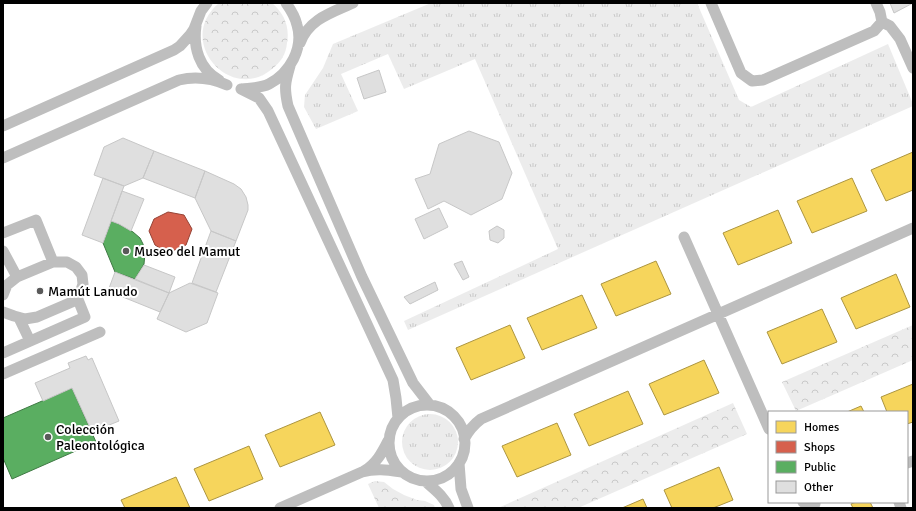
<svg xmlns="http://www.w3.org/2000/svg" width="916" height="511" font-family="Signika,sans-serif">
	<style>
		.grass { fill: url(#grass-tufts) }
		.park { fill: url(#park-crowns) }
		.homes { fill: #f6d55c; stroke: #ac9540 }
		.shops { fill: #d6604d; stroke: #964336 }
		.public { fill: #5aae61; stroke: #3f7a44 }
		.building { fill: #dfdfdf; stroke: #c7c7c7 }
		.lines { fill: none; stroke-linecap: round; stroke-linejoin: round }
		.minor { stroke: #bebebe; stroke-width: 11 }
		.poi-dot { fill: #595959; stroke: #fff; stroke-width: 1.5 }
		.labels { text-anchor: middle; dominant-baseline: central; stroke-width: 4; stroke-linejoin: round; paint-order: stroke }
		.poi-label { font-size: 14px; fill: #000; stroke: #fff; text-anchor: start }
	</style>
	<defs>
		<pattern id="grass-tufts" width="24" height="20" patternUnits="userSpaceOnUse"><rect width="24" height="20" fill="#ececec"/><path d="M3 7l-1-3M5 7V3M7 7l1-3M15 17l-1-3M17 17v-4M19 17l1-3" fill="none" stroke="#c9c9c9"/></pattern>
		<pattern id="park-crowns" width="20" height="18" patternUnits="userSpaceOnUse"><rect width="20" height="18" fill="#ececec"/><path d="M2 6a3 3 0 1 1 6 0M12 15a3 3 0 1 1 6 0" fill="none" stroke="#c9c9c9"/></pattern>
	</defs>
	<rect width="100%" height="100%" fill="#fff"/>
	<!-- grass -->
	<path class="grass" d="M431 3H697L739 100 751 107 888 44 913 104V106L408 330 404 321 558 249 475 59 404 89 388 54 341 74 358 111 316 129 304 107 305 95 323 68 333 44Z
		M402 442a28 28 0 1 1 56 0a28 28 0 1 1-56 0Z"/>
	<!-- park -->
	<path class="park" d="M219 3H272C284 13 290 27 287 43 286 54 281 62 272 69 231 104 174 41 219 3Z
		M913 325V360L796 411 782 382Z
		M733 403 747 434 578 508H498Z
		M375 481 384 482 393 489 404 495 417 500 425 501 434 505 435 508H379L368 484Z"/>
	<!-- homes -->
	<path class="homes" d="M913 152V190L886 201 871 170Z
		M852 178 867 211 812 233 797 201Z
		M778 210 792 243 738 265 723 233Z
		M656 261 671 294 616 316 601 284Z
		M896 274 910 307 856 329 841 298Z
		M582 295 597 328 542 350 527 318Z
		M822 309 837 342 782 364 767 332Z
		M510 325 525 358 471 380 456 348Z
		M704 360 719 393 664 415 649 384Z
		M913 384V422L907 424V412H887L881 397Z
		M628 391 643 424 589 446 574 414Z
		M861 406 864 412H847Z
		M320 412 335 445 280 467 265 435Z
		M557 423 571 455 517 477 502 446Z
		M249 446 263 479 209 501 194 469Z
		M719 467 733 500 713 508H672L664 490Z
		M176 477 190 508H125L121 500Z
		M643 499 647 508H622Z
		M856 502H870L873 508H853L851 504Z"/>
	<!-- shops -->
	<path class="shops" d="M168 212 184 215 192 229 186 245 168 253 155 245 149 231 154 219Z"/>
	<!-- public -->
	<path class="public" d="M111 221 119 224 133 232 140 238 143 244 145 253 144 264 135 279 115 272 103 243Z
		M72 388 96 442 12 479 3 458V418Z"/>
	<!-- building -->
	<path class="building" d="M890 3H913L894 13Z
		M379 70 386 92 364 99 357 78Z
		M469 131 499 142 512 173 502 199 471 215 444 201 428 209 415 179 430 174 439 144Z
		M123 138 154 151 143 178 124 186 94 175 104 147Z
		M154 151 205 171 195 198 143 178Z
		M205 171 234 184 241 189 246 197 248 205V210L236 241 211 231 195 198Z
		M103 178 124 186 103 243 82 235Z
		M122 191 144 199 131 231 119 224 111 221Z
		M439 208 448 227 424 239 415 219Z
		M497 226 504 230V238L498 243 490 240 489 231Z
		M211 231 236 241 216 292 192 283Z
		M462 261 469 277 463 280 454 264Z
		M144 265 175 277 169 293 135 279Z
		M115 272 169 293 160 312 108 291Z
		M435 282 438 290 410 304 404 297Z
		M190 283 218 293 207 323 186 332 157 319 169 293Z
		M86 356 88 360 92 358 119 421 92 432 72 388 43 401 35 383 70 368 68 363Z"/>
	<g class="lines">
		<!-- minor -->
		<path class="minor" d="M711 3 741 73 752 81 763 80 874 31 882 22 880 12 876 3
			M882 22 890 26 900 39 913 68
			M196 26C193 47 199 69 219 80
			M300 43C309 19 331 13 353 3
			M290 66C285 83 284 88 288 106L362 277 413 383 430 405
			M241 89 259 98 268 111 393 380 396 398 398 418
			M242 89C251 88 261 88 269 84 290 73 304 48 297 25 295 16 291 10 286 3
			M3 126 174 50 180 46 190 35 194 29 201 11 207 3
			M3 158 179 80C196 76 211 78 227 85
			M3 233 36 220 53 262
			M684 237 769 429
			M3 251 17 277
			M3 295 7 285 17 277 53 262H67L76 267 82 275 83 284 80 293 72 302 37 317 25 319 14 316 3 312
			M19 318 30 341
			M3 353 85 317 77 297
			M3 374 100 332
			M389 443a38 38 0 1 1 76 0a38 38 0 1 1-76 0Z
			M464 439C469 430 473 425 481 419L913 228
			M459 463 461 489 468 508
			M907 463 913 461
			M364 471C376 464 382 453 388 441
			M425 481C434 489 444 496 449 508
			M803 502 809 505 815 504 811 508
			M899 502 901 508
			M280 508 362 472C376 468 388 470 402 472"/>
	</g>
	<!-- markers -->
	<g class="poi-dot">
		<circle cx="126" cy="251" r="4"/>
		<circle cx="40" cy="291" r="4"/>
		<circle cx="48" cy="437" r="4"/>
	</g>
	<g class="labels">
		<!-- poi labels -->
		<g class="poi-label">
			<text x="134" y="251">Museo del Mamut</text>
			<text x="48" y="291">Mamút Lanudo</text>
			<text x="56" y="429">Colección<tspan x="56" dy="16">Paleontológica</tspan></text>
		</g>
	</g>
	<!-- border -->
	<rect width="916" height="511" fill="none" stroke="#000000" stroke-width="8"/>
	<!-- legend -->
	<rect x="768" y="411" width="140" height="92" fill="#ffffff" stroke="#999999"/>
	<rect x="776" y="421" width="20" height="12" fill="#f6d55c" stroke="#999999"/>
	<text x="804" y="431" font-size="12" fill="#000000">Homes</text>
	<rect x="776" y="441" width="20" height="12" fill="#d6604d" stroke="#999999"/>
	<text x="804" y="451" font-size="12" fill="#000000">Shops</text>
	<rect x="776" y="461" width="20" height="12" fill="#5aae61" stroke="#999999"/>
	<text x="804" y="471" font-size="12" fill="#000000">Public</text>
	<rect x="776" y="481" width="20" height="12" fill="#dfdfdf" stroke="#999999"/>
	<text x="804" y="491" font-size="12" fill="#000000">Other</text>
</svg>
